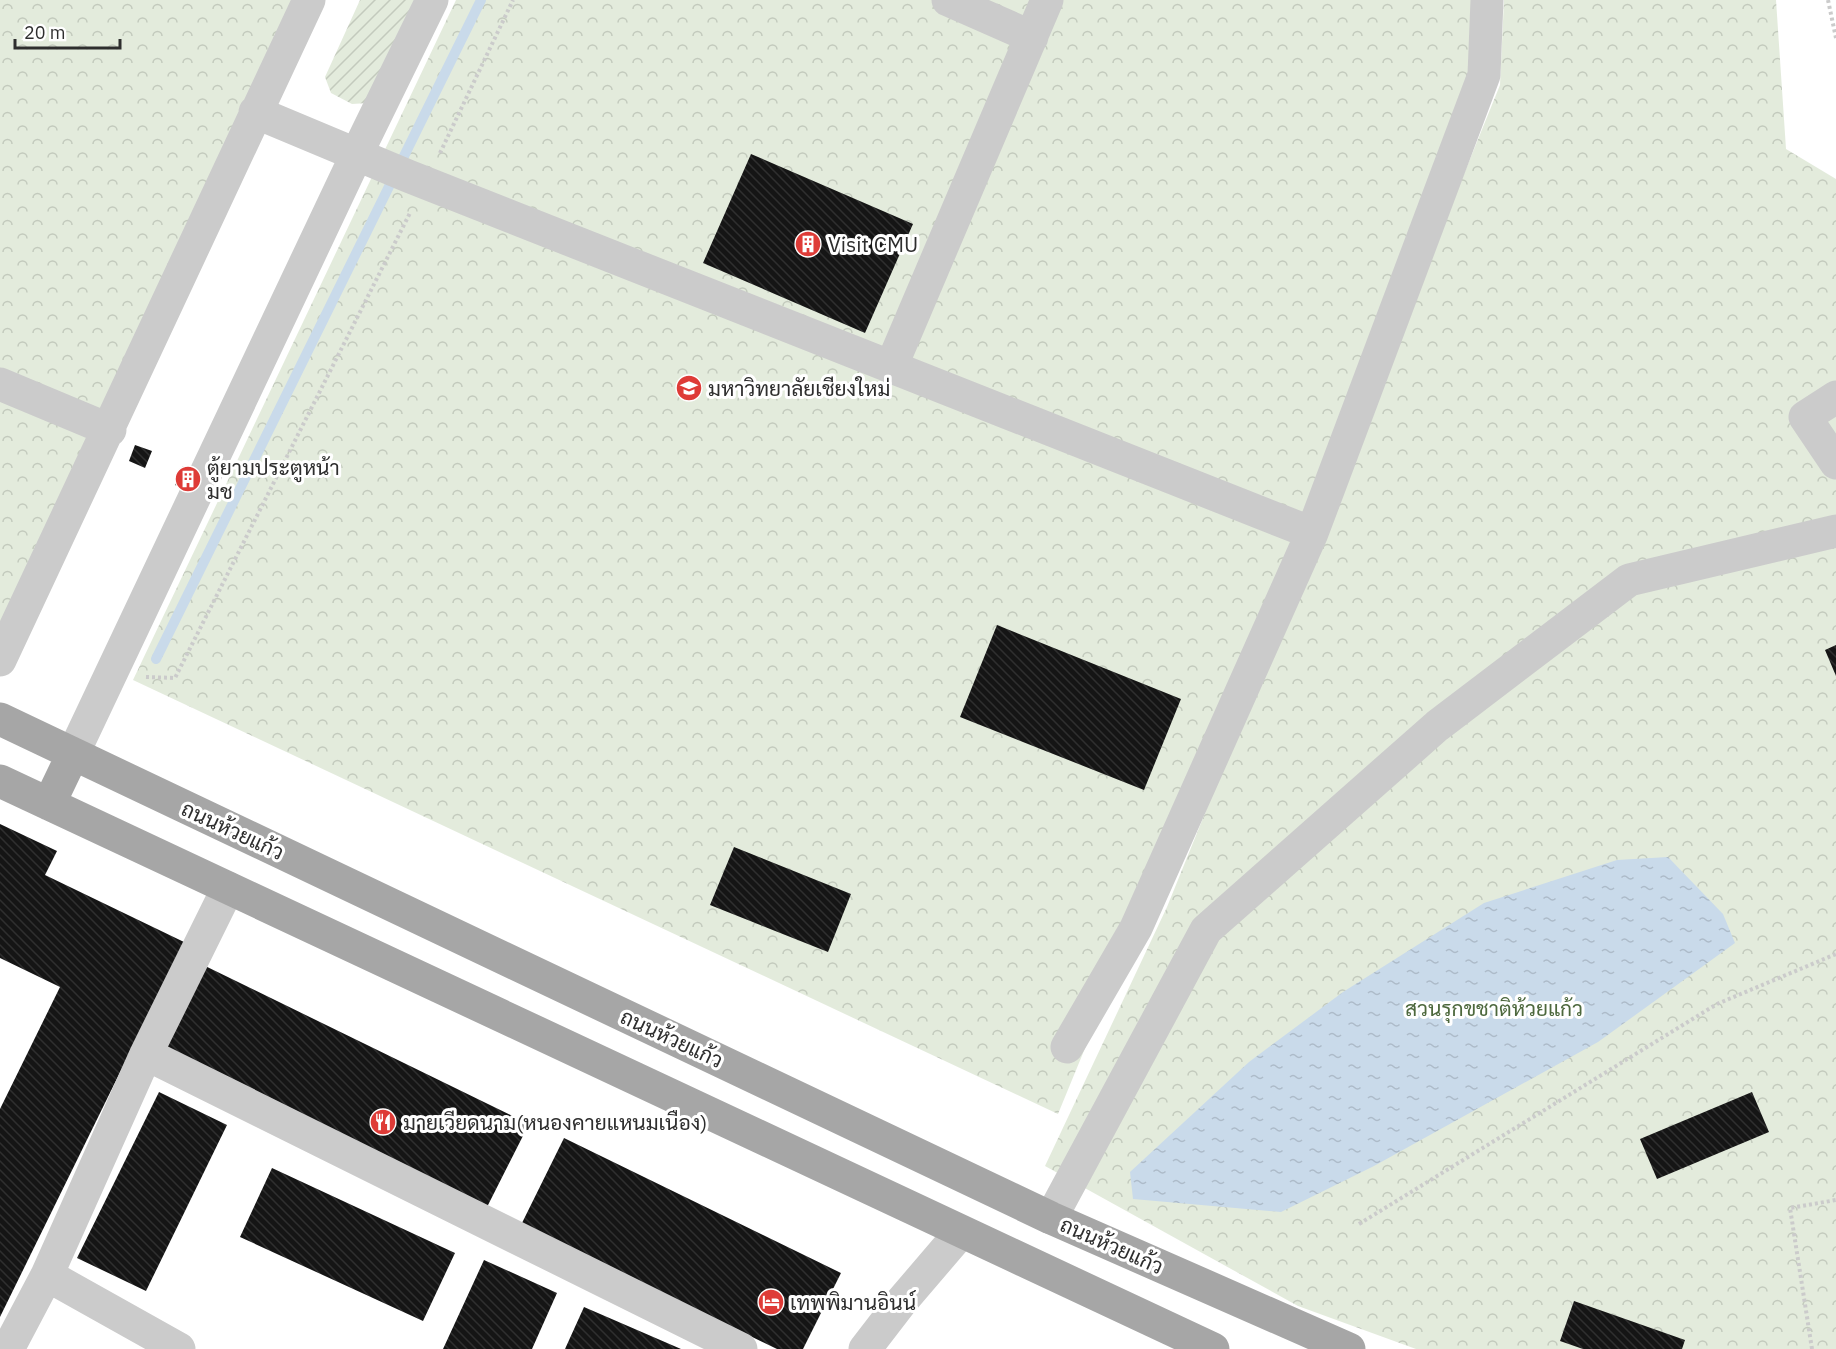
<svg xmlns="http://www.w3.org/2000/svg" width="1836" height="1349" font-family="'IBM Plex Sans',Sarabun,sans-serif">
	<style>
		.park { fill: url(#park-crowns) }
		.garden { fill: url(#garden-furrows) }
		.water { fill: url(#water-ripples) }
		.lines { fill: none; stroke-linecap: round; stroke-linejoin: round }
		.stream { stroke: #c9daea; stroke-width: 10 }
		.building { fill: url(#building-back-hatch) }
		.path { stroke: #cbcbcb; stroke-width: 4; stroke-dasharray: 3 3; stroke-linecap: butt }
		.minor { stroke: #cbcbcb; stroke-width: 33 }
		.major { stroke: #a6a6a6; stroke-width: 33 }
		.labels { text-anchor: middle; dominant-baseline: central; stroke-width: 6; stroke-linejoin: round; paint-order: stroke }
		.poi-label { font-size: 21px; fill: #2e2e2e; stroke: #fff; text-anchor: start }
		.street-label { font-size: 21px; fill: #2e2e2e; stroke: #fff }
		.park-label { font-size: 21px; fill: #4d683d; stroke: #fff }
	</style>
	<defs>
		<pattern id="park-crowns" width="20" height="18" patternUnits="userSpaceOnUse" patternTransform="scale(1.5)"><rect width="20" height="18" fill="#e3ebdc"/><path d="M2 6a3 3 0 1 1 6 0M12 15a3 3 0 1 1 6 0" fill="none" stroke="#c3cabd"/></pattern>
		<pattern id="garden-furrows" width="10" height="10" patternUnits="userSpaceOnUse" patternTransform="scale(1.5)"><rect width="10" height="10" fill="#e3ebdc"/><path d="M-1 1l2-2M0 10L10 0M9 11l2-2" fill="none" stroke="#c3cabd"/></pattern>
		<pattern id="water-ripples" width="26" height="14" patternUnits="userSpaceOnUse" patternTransform="scale(1.5)"><rect width="26" height="14" fill="#c9daea"/><path d="M2 4q2-2 4 0t4 0M15 11q2-2 4 0t4 0" fill="none" stroke="#adbbc9"/></pattern>
		<pattern id="building-back-hatch" width="6" height="6" patternUnits="userSpaceOnUse" patternTransform="scale(1.5)"><rect width="6" height="6" fill="#151515"/><path d="M-1 5l2 2M0 0l6 6M5-1l2 2" fill="none" stroke="#2f2f2f"/></pattern>
	</defs>
	<rect width="100%" height="100%" fill="#fff"/>
	<!-- park -->
	<path class="park" d="M0 0H308L0 645Z
		M456 0H1475L1472 73 1305 513 1058 1114 133 680Z
		M1504 0H1776L1786 149 1836 179V1349H1416L1298 1306 1045 1166 1167 907 1500 85Z"/>
	<!-- garden -->
	<path class="garden" d="M360 0H416L368 103 352 104 331 93 325 77Z"/>
	<!-- water -->
	<path class="water" d="M1668 857 1723 914 1735 943 1598 1042 1374 1166 1281 1212 1133 1199 1130 1172 1249 1062 1343 992 1484 903 1617 860Z"/>
	<g class="lines">
		<!-- stream -->
		<path class="stream" d="M156 659 481 0"/>
	</g>
	<!-- building -->
	<path class="building" d="M751 154 913 224 865 333 703 263Z
		M135 445 152 451 145 468 129 461Z
		M183 466 201 473 193 492 175 485Z
		M997 625 1181 699 1144 790 960 717Z
		M1836 645V676L1825 650Z
		M0 824 57 851 45 875 184 942 0 1317V1109L60 987 0 958Z
		M734 847 851 894 828 952 710 905Z
		M197 962 529 1124 485 1211 155 1048Z
		M159 1092 227 1125 146 1291 77 1258Z
		M1752 1092 1769 1132 1657 1179 1640 1139Z
		M564 1138 841 1273 803 1349H777L521 1225Z
		M272 1168 455 1253 423 1321 240 1237Z
		M484 1260 557 1293 532 1349H443Z
		M1574 1301 1685 1340 1682 1349H1583L1560 1341Z
		M584 1307 681 1349H565Z"/>
	<g class="lines">
		<!-- path -->
		<path class="path" d="M1828 0 1836 38
			M440 153 513 0
			M146 677 175 678 410 213
			M1359 1224 1717 1004 1836 954
			M1812 1349 1790 1208 1836 1200"/>
		<!-- minor -->
		<path class="minor" d="M948 0 1032 37
			M255 112 408 176 1312 533
			M891 367 1047 0
			M0 384 110 430
			M1836 397 1805 417 1836 463
			M0 660 309 0
			M73 754 365 137 432 0
			M1067 1047 1136 928 1312 533 1484 75 1487 0
			M146 1054 741 1349
			M1051 1218 1206 930 1437 726 1629 580 1836 531
			M47 1275 179 1349
			M8 1349 47 1275 146 1054 228 888
			M865 1349 902 1301 961 1232"/>
		<!-- major -->
		<path class="major" d="M0 719 1051 1218 1349 1349
			M0 781 1213 1349
			M49 804 73 754"/>
	</g>
	<!-- icons -->
	<defs>
		<symbol id="building-disc" viewBox="-11 -11 22 22"><circle r="9.5" fill="#de3b37" stroke="#fff"/><path d="M-4-6H4V6H1V3H-1V6H-4ZM-2.5-4.3h1.7v1.8h-1.7ZM.8-4.3h1.7v1.8H.8ZM-2.5-1h1.7V.8h-1.7ZM.8-1h1.7V.8H.8Z" fill="#fff"/></symbol>
		<symbol id="university-disc" viewBox="-11 -11 22 22"><circle r="9.5" fill="#de3b37" stroke="#fff"/><path d="M0-5L7-2L0 1L-7-2ZM-4 1L0 2.5L4 1V4Q0 6-4 4Z" fill="#fff"/></symbol>
		<symbol id="restaurant-disc" viewBox="-11 -11 22 22"><circle r="9.5" fill="#de3b37" stroke="#fff"/><path d="M-5-6h1v4h1v-4h1v4h1v-4h1v5L-1.5 .5V6h-2V.5L-5-1ZM5-6V6H3V1.5H1.5Q1.5-4 5-6Z" fill="#fff"/></symbol>
		<symbol id="hotel-disc" viewBox="-11 -11 22 22"><circle r="9.5" fill="#de3b37" stroke="#fff"/><path d="M-6-4.5h1.5V1H6V5H4.5V3h-9V5H-6ZM-4 0a1.8 1.8 0 1 1 3.6 0ZM.5 0V-2.5h3Q6-2.5 6 0Z" fill="#fff"/></symbol>
	</defs>
	<g fill-rule="evenodd">
		<use href="#building-disc" x="793" y="229" width="30" height="30"/>
		<use href="#university-disc" x="674" y="373" width="30" height="30"/>
		<use href="#building-disc" x="173" y="464" width="30" height="30"/>
		<use href="#restaurant-disc" x="368" y="1107" width="30" height="30"/>
		<use href="#hotel-disc" x="756" y="1287" width="30" height="30"/>
	</g>
	<g class="labels">
		<!-- poi labels -->
		<g class="poi-label">
			<text x="828" y="244">Visit CMU</text>
			<text x="708" y="388">มหาวิทยาลัยเชียงใหม่</text>
			<text x="207" y="467">ตู้ยามประตูหน้า<tspan x="207" dy="24">มช</tspan></text>
			<text x="403" y="1122">มายเวียดนาม(หนองคายแหนมเนือง)</text>
			<text x="790" y="1302">เทพพิมานอินน์</text>
		</g>
		<!-- street labels -->
		<g class="street-label">
			<text transform="translate(233 830) rotate(25)">ถนนห้วยแก้ว</text>
			<text transform="translate(672 1038) rotate(25)">ถนนห้วยแก้ว</text>
			<text transform="translate(1112 1245) rotate(24)">ถนนห้วยแก้ว</text>
		</g>
		<!-- park labels -->
		<g class="park-label">
			<text x="1494" y="1008">สวนรุกขชาติห้วยแก้ว</text>
		</g>
	</g>
	<!-- scale -->
	<path d="M15 39v9h105v-9" fill="none" stroke="#2e2e2e" stroke-width="3"/>
	<text x="24" y="39" font-size="18" fill="#2e2e2e" stroke="#ffffff" stroke-width="4.5" paint-order="stroke">20 m</text>
</svg>
